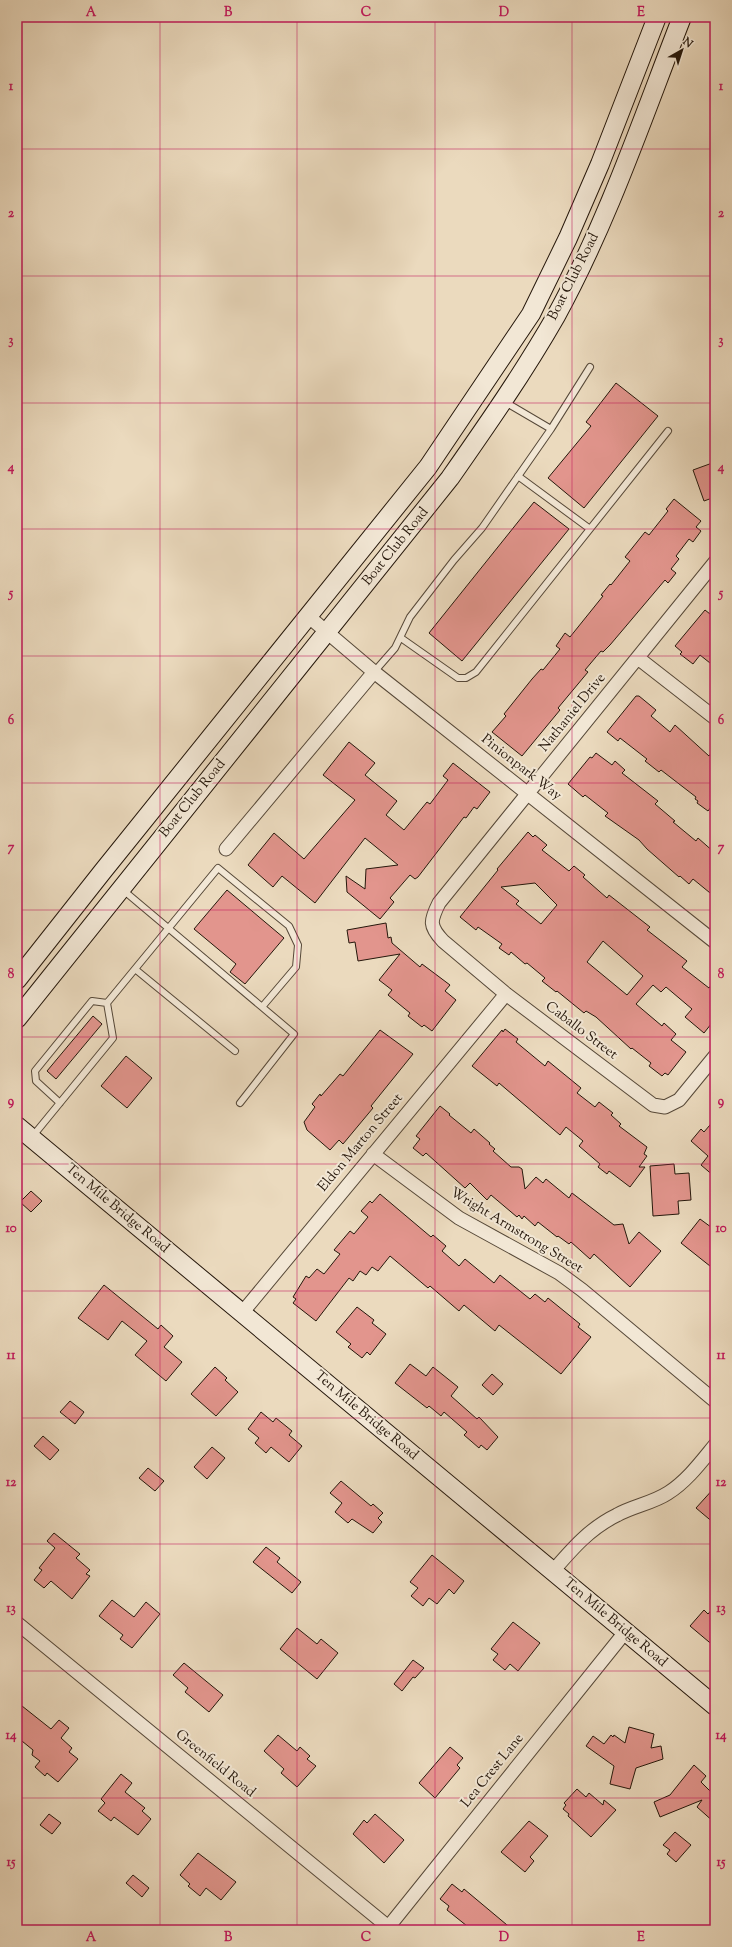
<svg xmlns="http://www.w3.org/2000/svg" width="732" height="1947" font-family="'Sorts Mill Goudy',serif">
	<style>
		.building { fill: #e2958d; stroke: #25170b; fill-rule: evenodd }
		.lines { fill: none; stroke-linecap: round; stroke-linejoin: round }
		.lane-casing { stroke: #564838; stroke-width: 8 }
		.street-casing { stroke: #564838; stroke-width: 15 }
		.secondary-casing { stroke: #25170b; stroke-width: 20 }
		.lane { stroke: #f2e7d5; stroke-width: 6 }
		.street { stroke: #f2e7d5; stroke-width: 13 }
		.secondary { stroke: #f2e7d5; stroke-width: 18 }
		.grid { fill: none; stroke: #c2185b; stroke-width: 1; stroke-opacity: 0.55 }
		.labels { text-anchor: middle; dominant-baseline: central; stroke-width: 4; stroke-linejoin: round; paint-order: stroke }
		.street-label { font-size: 14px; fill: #25170b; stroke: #f2e7d5 }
		.neatline { fill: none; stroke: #c2185b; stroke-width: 1.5 }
		.grid-label { font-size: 13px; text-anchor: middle; font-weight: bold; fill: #c2185b }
	</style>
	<rect width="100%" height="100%" fill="#ebdabe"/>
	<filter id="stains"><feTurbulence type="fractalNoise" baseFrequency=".005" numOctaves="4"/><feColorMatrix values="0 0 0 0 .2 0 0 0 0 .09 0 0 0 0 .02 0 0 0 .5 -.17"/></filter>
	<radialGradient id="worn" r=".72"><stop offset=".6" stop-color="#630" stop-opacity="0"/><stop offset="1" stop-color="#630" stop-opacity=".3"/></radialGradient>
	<!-- building -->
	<path class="building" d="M616 383 658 416 584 508 548 478 591 426 586 422Z
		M715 462V497L704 501 693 470Z
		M674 499 701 521 696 527 701 531 693 542 689 539 676 556 679 559 671 569 676 573 668 583 665 580 610 645 603 652 601 651 585 670 588 672 558 708 560 710 522 756 492 732 506 716 504 714 532 679 541 669 543 670 560 649 556 646 565 633 570 637 603 596 601 595 610 584 611 585 630 561 625 557 645 532 649 535 668 511 666 509Z
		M534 502 569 529 462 661 429 633Z
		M705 610 715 618V667L700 655 693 664 680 654 682 652 675 646Z
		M636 696H639L656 710 651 716 670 732 675 725 709 756 715 748V802L708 811 697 803 698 801 695 799 696 797 661 770 659 772 645 761 647 759 620 738 618 741 607 732Z
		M349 742 375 763 365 775 397 801 386 815 404 830 427 802 430 804 448 780 443 776 453 763 490 792 477 809 474 807 466 818 464 817 418 877 415 879 410 875 390 898 394 902 380 919 347 892 346 876 365 889 366 869 398 865 365 838 315 903 282 876 273 887 248 865 274 833 304 859 355 800 323 775Z
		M596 753 612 765 615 761 625 770 622 773 658 801 655 804 675 821 673 822 696 841 698 838 715 853V897L693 879 689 884 680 876 679 877 647 849 639 840 605 816 608 813 585 795 583 797 568 784 590 757 592 758Z
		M528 832 533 837 535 835 547 845 542 850 569 871 574 866 585 875 583 877 607 898 609 895 650 927 647 930 687 961 682 967 709 988 715 980V1019L704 1033 685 1017 692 1009 666 987 661 992 653 985 636 1004 662 1026 664 1023 676 1034 671 1040 686 1052 668 1075 665 1073 662 1076 649 1066 651 1063 632 1048 631 1049 596 1017 586 1011 584 1013 557 991 556 992 542 981 545 978 527 963 525 964 511 952 509 955 499 948 502 944 478 927 476 930 460 917 498 870 497 869ZM535 883 557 905 541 924 516 904 519 901 501 887ZM603 941 643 976 627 995 587 962Z
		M227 890 284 938 245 984 230 972 236 964 194 929Z
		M386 923 388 938 391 937 392 943 420 967 422 964 450 985 445 991 456 1000 432 1031 424 1025 422 1027 408 1016 410 1013 388 995 392 990 379 980 400 954 358 961 355 942 349 943 347 930Z
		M93 1016 102 1024 56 1079 47 1071Z
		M505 1029 518 1039 516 1042 545 1066 548 1061 581 1088 577 1093 595 1107 599 1102 613 1113 611 1115 621 1124 619 1126 647 1147 644 1154 647 1156 639 1167H645L630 1187 609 1171 607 1174 598 1167 600 1164 579 1146 583 1141 566 1127 560 1135 499 1083 497 1086 472 1066 502 1030 503 1032Z
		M380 1030 413 1054 371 1106 373 1108 343 1144 339 1140 330 1150 307 1130 304 1122 315 1107 312 1104 320 1094 321 1096 340 1074 343 1076Z
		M126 1056 152 1078 127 1108 101 1086Z
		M440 1106 450 1114 449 1115 471 1133 474 1129 490 1143 489 1144 495 1149 493 1151 511 1167H519L522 1169 525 1189 536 1177 543 1183 546 1179 569 1198 572 1193 614 1225 623 1224 629 1244 639 1232 661 1251 630 1287 594 1254 590 1259 571 1242 569 1244 558 1236 557 1237 538 1222 535 1226 524 1216 522 1219 519 1215 517 1217 491 1195 487 1200 470 1183 465 1188 426 1153 423 1156 413 1148 420 1139 416 1136Z
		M715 1119V1177L701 1165 708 1156 691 1141 701 1129 704 1132Z
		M674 1164 675 1174 689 1173 691 1200 678 1201 679 1214 653 1216 650 1166Z
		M31 1191 42 1201 31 1212 20 1202Z
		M380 1194 431 1237 433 1235 446 1246 442 1251 459 1266 465 1259 494 1283 500 1275 530 1299 535 1294 545 1302 548 1298 580 1324 578 1327 591 1337 561 1374 499 1325 495 1331 464 1305 459 1311 430 1286 428 1288 390 1256 378 1271 372 1267 366 1275 360 1271 353 1281 349 1278 316 1321 293 1303 296 1299 293 1297 306 1276 309 1278 317 1269 324 1274 340 1254 334 1250 350 1231 354 1234 368 1217 361 1211 370 1201 372 1203Z
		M700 1219 715 1230V1270L681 1243Z
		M104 1285 158 1329 161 1325 173 1336 164 1347 182 1362 166 1381 135 1355 147 1341 122 1321 108 1340 78 1318Z
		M357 1307 374 1320 372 1323 386 1334 370 1355 367 1352 362 1358 348 1347 351 1344 336 1332Z
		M410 1364 426 1376 433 1367 458 1387 451 1396 477 1419 479 1417 498 1437 487 1450 481 1445 479 1448 464 1435 467 1432 444 1412 441 1416 429 1406 427 1408 395 1383Z
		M215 1367 227 1378 225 1380 238 1392 216 1416 191 1394Z
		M492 1374 503 1384 493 1395 482 1385Z
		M70 1401 84 1412 75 1424 60 1412Z
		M261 1412 273 1422 276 1418 292 1431 289 1435 302 1446 289 1462 271 1447 266 1453 255 1443 259 1438 248 1429Z
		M43 1436 59 1450 50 1460 34 1446Z
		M212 1447 225 1458 207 1479 194 1467Z
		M148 1468 164 1481 155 1491 139 1478Z
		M341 1481 371 1506 373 1504 383 1513 378 1518 382 1522 373 1533 352 1519 348 1523 335 1512 342 1503 330 1493Z
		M715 1487V1524L696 1508Z
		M54 1533 80 1554 76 1558 90 1570 86 1574 90 1576 72 1599 51 1581 44 1588 34 1580 42 1570 39 1568 55 1548 47 1541Z
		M266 1547 280 1558 277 1562 301 1582 292 1593 253 1562Z
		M432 1555 464 1581 454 1594 449 1589 437 1604 429 1598 423 1606 411 1596 418 1588 410 1582Z
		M112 1600 134 1617 146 1602 160 1614 132 1648 120 1639 123 1635 99 1616Z
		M715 1606V1647L690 1626 704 1610 708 1614Z
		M513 1622 540 1643 518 1671 510 1664 505 1670 493 1660 498 1654 491 1649Z
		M297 1628 317 1644 321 1639 338 1653 317 1679 280 1649Z
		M413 1660 424 1668 415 1678 413 1677 402 1691 394 1684Z
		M184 1663 223 1695 209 1712 185 1692 188 1688 173 1675Z
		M17 1702 51 1729 59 1720 69 1728 61 1738 72 1748 69 1752 78 1759 58 1782 47 1773 45 1776 35 1767 40 1761 32 1755 33 1750 17 1737Z
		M629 1727 654 1734 651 1748 661 1746 663 1759 636 1768 630 1789 610 1784 614 1766 586 1746 593 1736 604 1744 611 1735 613 1737 614 1735 625 1743Z
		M278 1735 297 1751 300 1747 310 1756 307 1759 316 1766 297 1787 281 1773 284 1769 264 1751Z
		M450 1747 463 1758 457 1765 460 1768 435 1798 419 1783Z
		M694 1765 706 1776 701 1782 710 1791 715 1785V1823L697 1807 702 1800 660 1817 654 1802 670 1795Z
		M121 1774 132 1783 125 1792 145 1808 142 1811 151 1819 138 1835 114 1817 111 1821 98 1811 105 1803 101 1799Z
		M577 1789 586 1797 589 1793 603 1805 604 1800 616 1810 591 1837 568 1816 569 1814 563 1809 566 1805 564 1803Z
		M49 1814 61 1823 52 1834 40 1825Z
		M375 1814 404 1840 384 1863 353 1834 364 1820 367 1823Z
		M529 1821 548 1836 530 1857 534 1861 525 1872 501 1852Z
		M675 1832 691 1845 676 1862 667 1854 670 1850 663 1845Z
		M198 1853 236 1882 221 1900 206 1888 200 1896 188 1886 190 1884 180 1875Z
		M133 1875 149 1888 142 1897 126 1883Z
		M452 1884 462 1892 464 1889 513 1930H472L447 1910 449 1906 440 1899Z"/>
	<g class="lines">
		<defs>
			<path id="lane" d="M551 429 590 367
				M518 476 590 529
				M401 638 458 678H466L476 672 668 431
				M374 672 395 648 410 617 454 560 482 528 551 429 505 402
				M123 890 262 1007
				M135 969 235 1051
				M60 1103 36 1081 35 1071 92 1001 107 1003
				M32 1137 113 1038 107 1003 218 868 289 926 298 945 296 967 262 1007 294 1034 240 1103"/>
			<path id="street" d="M715 562 439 903C430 921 429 926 443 941L506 994 653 1105 665 1107 679 1100 715 1056
				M308 616 374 672 715 942
				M638 658 715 718
				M226 849 374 672
				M373 1154 459 1218 559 1273 582 1290 715 1401
				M242 1313 506 994
				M553 1571C572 1549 590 1528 617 1515 633 1506 653 1503 668 1493 687 1481 701 1462 715 1445
				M17 1623 392 1930
				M386 1930 626 1631"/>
			<path id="secondary" d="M17 980 103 871 428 467 531 314 568 238 600 164 657 17
				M17 1019 450 478C487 425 524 372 556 316 608 221 643 117 682 17
				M17 1126 715 1706"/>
		</defs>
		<!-- lane casing -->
		<use href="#lane" class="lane-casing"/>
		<!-- street casing -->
		<use href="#street" class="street-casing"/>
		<!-- secondary casing -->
		<use href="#secondary" class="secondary-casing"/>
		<!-- lane -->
		<use href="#lane" class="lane"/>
		<!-- street -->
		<use href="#street" class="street"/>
		<!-- secondary -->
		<use href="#secondary" class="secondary"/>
	</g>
	<!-- grid -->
	<path class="grid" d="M160 17V1930M297 17V1930M435 17V1930M572 17V1930M17 149H715M17 276H715M17 403H715M17 529H715M17 656H715M17 783H715M17 910H715M17 1037H715M17 1164H715M17 1291H715M17 1418H715M17 1544H715M17 1671H715M17 1798H715"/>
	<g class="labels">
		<!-- street labels -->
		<g class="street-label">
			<text transform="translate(574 277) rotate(-63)">Boat Club Road</text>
			<text transform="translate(396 547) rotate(-51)">Boat Club Road</text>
			<text transform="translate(573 713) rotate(-51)">Nathaniel Drive</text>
			<text transform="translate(521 768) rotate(38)">Pinionpark Way</text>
			<text transform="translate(193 799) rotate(-51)">Boat Club Road</text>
			<text transform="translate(581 1031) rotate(37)">Caballo Street</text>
			<text transform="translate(361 1143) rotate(-50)">Eldon Marton Street</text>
			<text transform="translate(117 1209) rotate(40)">Ten Mile Bridge Road</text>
			<text transform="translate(516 1231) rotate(31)">Wright Armstrong Street</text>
			<text transform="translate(366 1416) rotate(40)">Ten Mile Bridge Road</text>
			<text transform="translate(615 1623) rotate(40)">Ten Mile Bridge Road</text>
			<text transform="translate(215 1764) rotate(39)">Greenfield Road</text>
			<text transform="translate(493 1771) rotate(-51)">Lea Crest Lane</text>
		</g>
	</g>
	<!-- margin -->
	<rect width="732" height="1947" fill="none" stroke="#ebdabe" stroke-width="44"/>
	<!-- north arrow -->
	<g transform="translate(682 50) rotate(39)" stroke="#f2e7d5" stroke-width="3" paint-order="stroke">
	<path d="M0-3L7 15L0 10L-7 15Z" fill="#25170b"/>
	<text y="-6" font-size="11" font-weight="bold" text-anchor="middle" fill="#25170b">N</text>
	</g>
	<rect x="22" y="22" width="688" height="1903" class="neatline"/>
	<g class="grid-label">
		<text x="91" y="16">A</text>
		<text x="228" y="16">B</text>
		<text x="366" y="16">C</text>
		<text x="504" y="16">D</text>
		<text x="641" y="16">E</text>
		<text x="11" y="90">1</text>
		<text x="721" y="90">1</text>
		<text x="11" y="217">2</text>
		<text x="721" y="217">2</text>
		<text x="11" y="344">3</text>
		<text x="721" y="344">3</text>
		<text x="11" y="471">4</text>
		<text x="721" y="471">4</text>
		<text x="11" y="597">5</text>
		<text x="721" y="597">5</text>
		<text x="11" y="724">6</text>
		<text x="721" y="724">6</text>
		<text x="11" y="851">7</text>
		<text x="721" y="851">7</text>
		<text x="11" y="978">8</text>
		<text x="721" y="978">8</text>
		<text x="11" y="1105">9</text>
		<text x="721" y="1105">9</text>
		<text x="11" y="1232">10</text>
		<text x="721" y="1232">10</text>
		<text x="11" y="1359">11</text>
		<text x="721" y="1359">11</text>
		<text x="11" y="1486">12</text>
		<text x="721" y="1486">12</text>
		<text x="11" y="1612">13</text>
		<text x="721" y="1612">13</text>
		<text x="11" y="1739">14</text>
		<text x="721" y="1739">14</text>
		<text x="11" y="1866">15</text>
		<text x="721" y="1866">15</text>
		<text x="91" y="1941">A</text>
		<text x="228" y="1941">B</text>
		<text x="366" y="1941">C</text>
		<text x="504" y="1941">D</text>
		<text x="641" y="1941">E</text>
	</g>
	<rect width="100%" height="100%" filter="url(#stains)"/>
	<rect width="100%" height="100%" fill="url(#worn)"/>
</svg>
